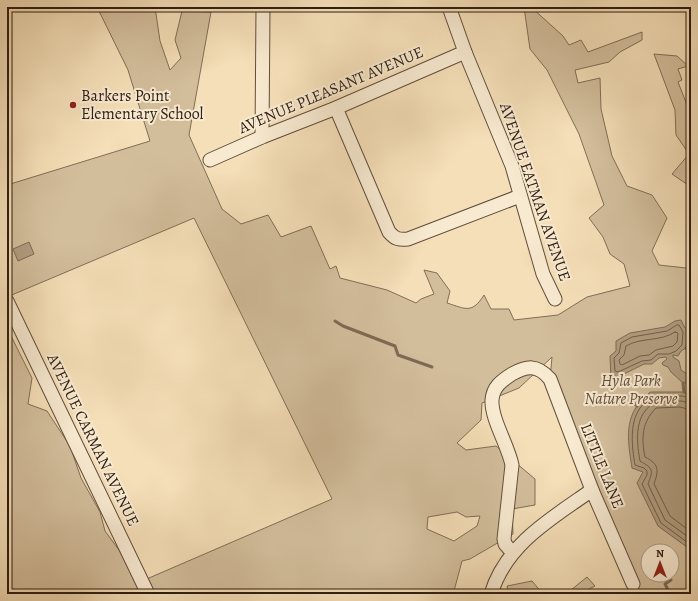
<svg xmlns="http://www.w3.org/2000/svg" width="698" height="601" viewBox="0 0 698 601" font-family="Alegreya,serif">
<rect width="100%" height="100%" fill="#f5dfb8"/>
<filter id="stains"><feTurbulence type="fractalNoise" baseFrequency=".005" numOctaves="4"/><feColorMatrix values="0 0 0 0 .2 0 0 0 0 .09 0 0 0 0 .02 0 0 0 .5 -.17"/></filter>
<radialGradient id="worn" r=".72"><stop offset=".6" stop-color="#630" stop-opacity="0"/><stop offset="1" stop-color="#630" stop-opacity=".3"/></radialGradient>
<g fill="#d3be9c" stroke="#806e57" fill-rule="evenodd">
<path d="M 97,7 L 126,7 L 127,10 L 141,10 L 141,7 L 155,7 L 160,41 L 170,70 L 181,58 L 175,40 L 182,11 L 211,12 L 189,135 L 222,209 L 241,224 L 268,215 L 281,237 L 311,226 L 330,269 L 336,266 L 340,278 L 387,290 L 416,303 L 421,299 L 434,294 L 424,270 L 437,273 L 450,291 L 447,303 C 466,309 472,314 484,295 L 491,309 L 509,309 L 514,320 L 558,315 L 587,297 L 630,286 L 624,264 L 610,254 L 603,237 L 589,218 L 604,205 L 579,134 L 547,70 L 530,49 L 524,7 L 531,7 L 563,36 L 569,45 L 581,40 L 588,52 L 642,32 L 642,40 L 620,52 L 609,62 L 575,70 L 578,83 L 600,78 L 601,109 L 612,156 L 627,186 L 652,195 L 667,218 L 652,251 L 659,265 L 686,268 L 691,278 L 691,594 L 629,594 L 637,589 L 633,584 L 550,379 L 552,357 L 519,388 L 482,403 L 481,420 L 457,443 L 466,450 L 496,446 L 535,479 L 535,505 L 512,509 L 513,534 L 470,559 L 462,561 L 454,591 L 449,594 L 7,594 L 7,328 L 32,378 L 28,404 L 47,411 L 70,446 L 81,478 L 100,512 L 105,531 L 142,581 L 332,499 L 194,218 L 7,297 L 7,185 L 150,141 L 128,70 ZM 457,512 L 466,517 L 480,516 L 477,526 L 454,541 L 427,529 L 428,517 ZM 648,551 L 672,551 L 672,575 L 648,575 Z"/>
<path d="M 654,54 L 677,56 L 688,66 L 678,69 L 682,80 L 678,82 L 691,115 L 691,183 L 688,185 L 672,174 L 689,154 L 676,135 L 675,110 Z"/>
<path d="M 587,577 L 595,586 L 589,589 L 591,594 L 563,594 L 571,590 Z"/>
<path d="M 532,581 L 542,593 L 545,594 L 509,594 L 507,586 Z"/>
</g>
<g fill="#b19d80" stroke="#7d6a54">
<path d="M 29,242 L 34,254 L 18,261 L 13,249 Z"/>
<path d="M 681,320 L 685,328 L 691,327 L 691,328 L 688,332 L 686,348 L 681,351 L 678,356 L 673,355 L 673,357 L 679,361 L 681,370 L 687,374 L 691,372 L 691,383 L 683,383 L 671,372 L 668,367 L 663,365 L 662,363 L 667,359 L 666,357 L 659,358 L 652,364 L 644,364 L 618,377 L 615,376 L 611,378 L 610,356 L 616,351 L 616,341 L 630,333 L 665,327 L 675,321 Z"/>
<path d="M 650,392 L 684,392 L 691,396 L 691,550 L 658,526 L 637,483 L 643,472 L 632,468 C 629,448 624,424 637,406 C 641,401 646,397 650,392 Z"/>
</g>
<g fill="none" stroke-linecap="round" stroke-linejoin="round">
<g stroke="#705d49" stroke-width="1">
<path d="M 677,325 L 679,325 L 683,332 L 682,345 L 676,351 L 669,354 L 658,354 L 651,360 L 642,361 L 618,372 L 615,371 L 614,358 L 619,353 L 621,343 L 632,337 L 667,331 Z"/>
<path d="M 675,332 L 678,333 L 677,342 L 673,346 L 656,350 L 649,355 L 640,356 L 622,365 L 620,364 L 619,360 L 624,355 L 626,346 C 641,337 660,342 675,332 Z"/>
<path d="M 691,399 L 683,396 L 652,397 C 648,400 643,404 640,408 C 629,424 632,447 635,465 L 644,468 L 647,471 L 647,475 L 642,484 L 661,523 L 691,545"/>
<path d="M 691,404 L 682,401 L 654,402 C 651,405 647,408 645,411 C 635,424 637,445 640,461 C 654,469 653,470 648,484 L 665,520 L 691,539"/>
<path d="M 691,410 L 680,407 L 656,408 C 642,422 641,438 645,457 C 659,464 659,470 654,484 L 670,516 L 691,532"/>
</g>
<g stroke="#7d6a54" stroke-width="3">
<path d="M 335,321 L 343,326 L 395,346 L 398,355 L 432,367"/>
<path d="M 686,348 L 691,351"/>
<path d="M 683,383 L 684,392"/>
<path d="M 631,396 L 633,402 L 637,406"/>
<path d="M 665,575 L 671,580 L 665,584 L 668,590 L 672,592"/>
<path d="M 688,588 L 691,590"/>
</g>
<defs>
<g id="minor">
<path d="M 449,7 L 465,52 L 512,166 L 543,274 L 555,299"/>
<path d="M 336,108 L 389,232 C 395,239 399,240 408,239 L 520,196"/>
<path d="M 262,137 L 263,7"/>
<path d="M 210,160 L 262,137 L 336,108 L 465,52"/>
<path d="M 7,301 L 148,594"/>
<path d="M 512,552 L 505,544 L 504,539 L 512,465 C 508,445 491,419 492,400 C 493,387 501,381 512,374 C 527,366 537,364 550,379 L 592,490 L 633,584"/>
<path d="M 491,594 C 506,544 552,518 592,490"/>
</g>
</defs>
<use href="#minor" stroke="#604e3c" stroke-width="15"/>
<use href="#minor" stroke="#f8ead1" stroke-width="13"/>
</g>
<circle fill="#8f2418" stroke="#f8ead1" stroke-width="1.5" cx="73" cy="105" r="4"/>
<g text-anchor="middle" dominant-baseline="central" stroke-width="4" stroke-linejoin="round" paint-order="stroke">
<g font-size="16" fill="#2e1d12" stroke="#f8ead1">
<text transform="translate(331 90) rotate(-23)">AVENUE PLEASANT AVENUE</text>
<text transform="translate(535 192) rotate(71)">AVENUE EATMAN AVENUE</text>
<text transform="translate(93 440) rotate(64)">AVENUE CARMAN AVENUE</text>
<text transform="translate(602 466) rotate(68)">LITTLE LANE</text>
</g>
<g font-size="16" fill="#2e1d12" stroke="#f8ead1" text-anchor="start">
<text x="81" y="96">Barkers Point<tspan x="81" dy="18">Elementary School</tspan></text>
</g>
<g font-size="16" font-style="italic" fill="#604d3b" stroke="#f8ead1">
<text x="631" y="381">Hyla Park<tspan x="631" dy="18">Nature Preserve</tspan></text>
</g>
</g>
<rect width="698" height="601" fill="none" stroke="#f5dfb8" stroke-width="24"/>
<rect x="8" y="8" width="682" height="585" fill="none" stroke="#2e1d12" stroke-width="2"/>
<rect x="12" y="12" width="674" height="577" fill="none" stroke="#2e1d12"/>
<g transform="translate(660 563)"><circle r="19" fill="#f8ead1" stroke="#a79885"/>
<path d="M0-3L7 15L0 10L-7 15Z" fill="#8f2418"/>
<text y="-6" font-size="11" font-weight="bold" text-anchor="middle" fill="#2e1d12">N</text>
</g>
<rect width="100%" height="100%" filter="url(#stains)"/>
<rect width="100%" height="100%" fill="url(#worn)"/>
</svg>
